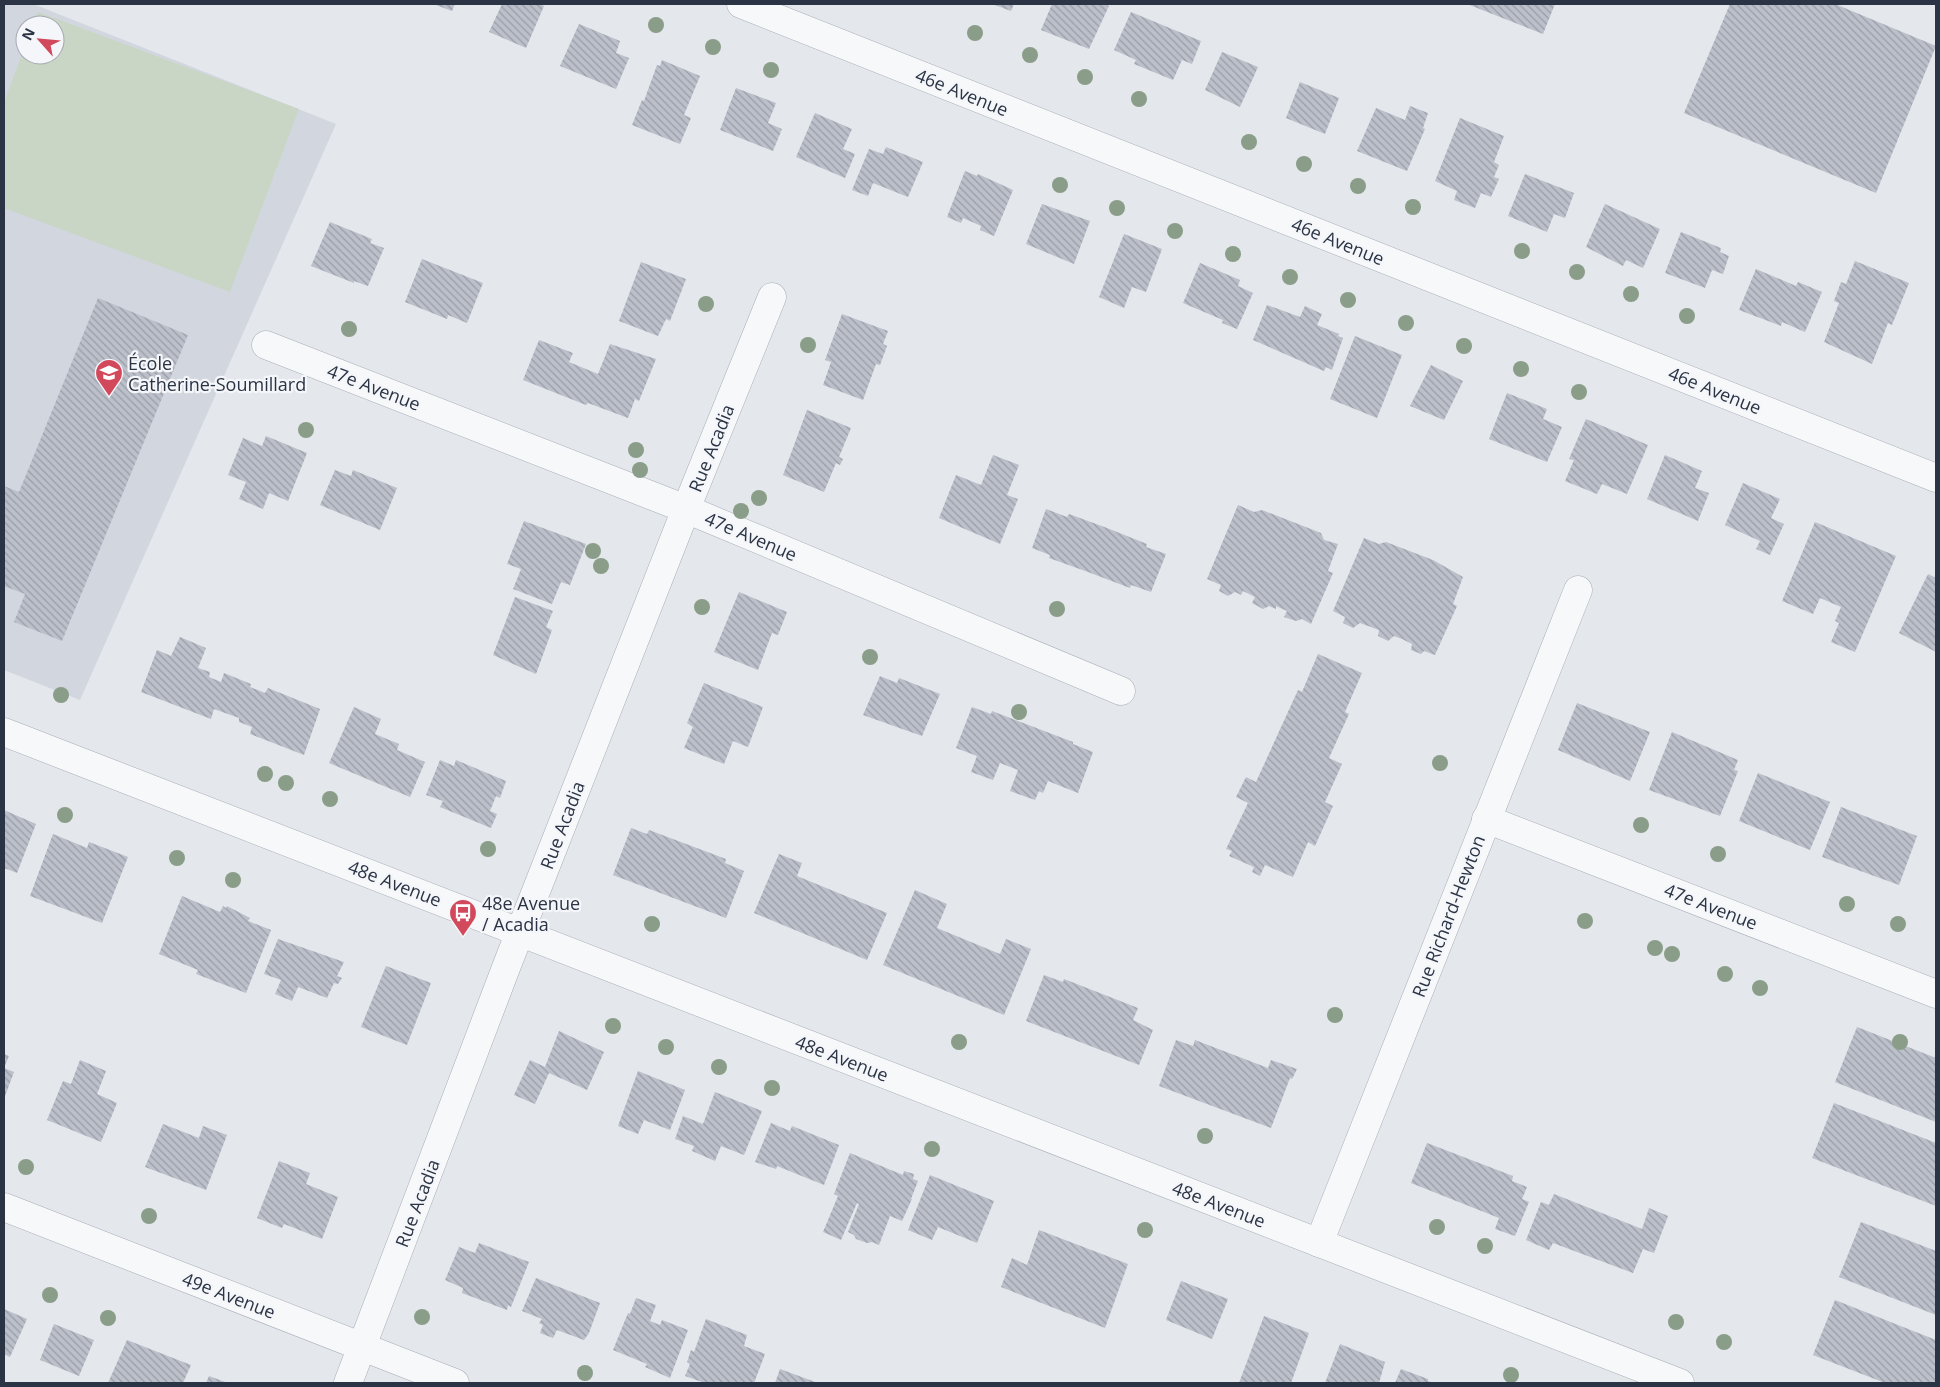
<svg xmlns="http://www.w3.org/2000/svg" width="1940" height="1387" viewBox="0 0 1940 1387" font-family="'Open Sans',sans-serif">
<defs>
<pattern id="building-back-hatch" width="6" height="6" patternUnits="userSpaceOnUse" patternTransform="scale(1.25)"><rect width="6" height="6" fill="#bbc0ca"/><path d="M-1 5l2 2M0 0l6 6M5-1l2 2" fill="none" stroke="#989da6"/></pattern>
</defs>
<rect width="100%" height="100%" fill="#e4e7ec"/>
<path fill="#d2d6de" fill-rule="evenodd" d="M 4,4 L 33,4 L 336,124 L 80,700 L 4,670 ZM 25,25 L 55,25 L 55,55 L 25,55 Z"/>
<path fill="#c9d6c5" d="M 38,12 L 299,109 L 230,292 L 4,208 L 4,103 L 25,46 L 25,55 L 55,55 L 55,25 L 33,25 Z"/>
<g fill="url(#building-back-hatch)">
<path d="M 433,4 L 455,4 L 452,11 Z"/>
<path d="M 502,4 L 539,4 L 544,6 L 526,48 L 489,32 Z"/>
<path d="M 992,4 L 1014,4 L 1011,11 Z"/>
<path d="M 1052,4 L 1105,4 L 1109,6 L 1089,49 L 1041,30 Z"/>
<path d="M 1467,4 L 1555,4 L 1543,34 Z"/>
<path d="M 1730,4 L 1835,4 L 1936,46 L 1876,193 L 1684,113 Z"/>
<path d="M 1131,12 L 1201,41 L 1192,64 L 1182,60 L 1173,80 L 1134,64 L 1136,60 L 1114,50 Z"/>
<path d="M 579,24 L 620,41 L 616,53 L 629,58 L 616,89 L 560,66 Z"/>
<path d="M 1222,52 L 1258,67 L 1240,107 L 1205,90 Z"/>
<path d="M 662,60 L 700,76 L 684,115 L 691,118 L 680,144 L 632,125 L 642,100 L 644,101 L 657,65 L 660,66 Z"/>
<path d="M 1300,82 L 1339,98 L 1325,134 L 1286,118 Z"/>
<path d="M 736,88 L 776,103 L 768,123 L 782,129 L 773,151 L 720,130 Z"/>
<path d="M 1410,106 L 1428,113 L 1423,128 L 1425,129 L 1407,171 L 1357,151 L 1376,108 L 1405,120 Z"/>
<path d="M 815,113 L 852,129 L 843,149 L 855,154 L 845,178 L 796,157 Z"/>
<path d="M 1460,118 L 1504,136 L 1494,162 L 1499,165 L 1494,177 L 1499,179 L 1491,197 L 1481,193 L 1475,208 L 1454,200 L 1457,191 L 1435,181 Z"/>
<path d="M 886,147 L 923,162 L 908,197 L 873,183 L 868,196 L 852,190 L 869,149 L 883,154 Z"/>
<path d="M 965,171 L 977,176 L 978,174 L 1013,190 L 994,236 L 980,230 L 981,226 L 963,218 L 961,223 L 947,217 Z"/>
<path d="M 1525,174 L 1574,193 L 1565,218 L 1554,214 L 1547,232 L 1508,216 Z"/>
<path d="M 1042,204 L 1090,221 L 1074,264 L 1026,244 Z"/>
<path d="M 1605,204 L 1660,229 L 1643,268 L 1626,260 L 1623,266 L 1586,247 Z"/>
<path d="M 330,222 L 372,239 L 370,243 L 384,248 L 368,286 L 354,281 L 354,283 L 311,266 Z"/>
<path d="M 1681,232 L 1721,248 L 1720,252 L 1729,256 L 1723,274 L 1712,270 L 1705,288 L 1665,273 Z"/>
<path d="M 1124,234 L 1162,249 L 1146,292 L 1132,287 L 1124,308 L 1099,297 Z"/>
<path d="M 422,259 L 483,283 L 467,323 L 448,315 L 447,319 L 405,302 Z"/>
<path d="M 1855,261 L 1909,283 L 1892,325 L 1888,323 L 1872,364 L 1824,342 L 1839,303 L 1834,301 L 1841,282 L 1846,284 Z"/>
<path d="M 641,262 L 686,279 L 670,321 L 666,319 L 658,336 L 619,321 Z"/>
<path d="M 1200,263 L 1240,280 L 1238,286 L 1253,293 L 1237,329 L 1222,323 L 1223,320 L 1183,303 Z"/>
<path d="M 1756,269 L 1796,286 L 1798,282 L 1822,292 L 1805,332 L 1782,322 L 1781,326 L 1739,310 Z"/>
<path d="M 98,298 L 188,335 L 62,641 L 14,622 L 25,594 L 4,586 L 4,486 L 19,492 Z"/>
<path d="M 1267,305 L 1300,317 L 1305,306 L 1322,314 L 1317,325 L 1339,334 L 1338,336 L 1343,338 L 1332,370 L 1326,367 L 1324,371 L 1253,340 Z"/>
<path d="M 842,314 L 888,331 L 883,344 L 887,346 L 880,365 L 876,364 L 863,400 L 823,385 L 831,362 L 825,360 Z"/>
<path d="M 1355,336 L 1402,355 L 1377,418 L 1330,399 Z"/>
<path d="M 539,340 L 573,353 L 569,362 L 598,374 L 610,344 L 656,359 L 639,401 L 635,399 L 628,418 L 588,403 L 586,405 L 523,380 Z"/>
<path d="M 1431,365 L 1463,381 L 1444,420 L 1410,406 Z"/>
<path d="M 1507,393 L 1547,409 L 1543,419 L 1562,427 L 1547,462 L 1489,439 Z"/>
<path d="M 807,410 L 851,428 L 839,457 L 843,459 L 840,465 L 836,463 L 824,492 L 783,475 Z"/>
<path d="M 1586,419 L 1648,445 L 1627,494 L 1602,484 L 1597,494 L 1565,481 L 1574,460 L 1569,459 Z"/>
<path d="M 266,436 L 307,453 L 288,501 L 269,493 L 263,509 L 239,499 L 246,482 L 228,475 L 243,438 L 262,446 Z"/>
<path d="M 993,455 L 1019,465 L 1007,495 L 1018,499 L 1000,544 L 939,518 L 956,475 L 981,485 Z"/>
<path d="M 1665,455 L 1702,471 L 1695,488 L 1709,493 L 1698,521 L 1647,499 Z"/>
<path d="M 335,470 L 351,476 L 353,470 L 397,488 L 380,530 L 320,505 Z"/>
<path d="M 1743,483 L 1780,499 L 1771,518 L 1784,524 L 1770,555 L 1756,549 L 1760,541 L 1725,525 Z"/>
<path d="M 1238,505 L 1254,512 L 1262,510 L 1321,533 L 1324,540 L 1338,544 L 1328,571 L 1333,573 L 1311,624 L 1302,619 L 1296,621 L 1284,617 L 1287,611 L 1276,606 L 1276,609 L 1269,606 L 1263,609 L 1252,603 L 1255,597 L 1243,591 L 1241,595 L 1235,592 L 1228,596 L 1219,591 L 1221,585 L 1207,579 Z"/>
<path d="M 1046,509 L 1067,517 L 1069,514 L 1107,528 L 1147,544 L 1146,547 L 1166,554 L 1151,592 L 1131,585 L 1130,588 L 1088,572 L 1049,558 L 1050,555 L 1032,548 Z"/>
<path d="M 524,521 L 586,544 L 570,585 L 561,582 L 552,604 L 513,589 L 521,569 L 507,564 Z"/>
<path d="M 1815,522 L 1896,556 L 1855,652 L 1831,642 L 1839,623 L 1835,621 L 1841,607 L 1820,598 L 1813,614 L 1782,601 Z"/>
<path d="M 1364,538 L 1379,544 L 1386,542 L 1433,560 L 1463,577 L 1453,604 L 1457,606 L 1435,655 L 1424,651 L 1421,654 L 1411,650 L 1412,644 L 1402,639 L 1394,636 L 1388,641 L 1378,636 L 1379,630 L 1360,623 L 1353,628 L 1343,623 L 1345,617 L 1333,611 Z"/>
<path d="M 1928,574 L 1936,578 L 1936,652 L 1899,633 Z"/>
<path d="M 739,592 L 787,612 L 778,635 L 772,633 L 758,670 L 714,652 Z"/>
<path d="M 515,597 L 553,611 L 546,627 L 552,630 L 536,674 L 493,655 Z"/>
<path d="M 180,637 L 206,648 L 198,668 L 210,672 L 209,677 L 221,682 L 224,673 L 251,684 L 250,687 L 265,693 L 268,688 L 320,709 L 304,755 L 250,734 L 252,727 L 239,722 L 239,718 L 214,709 L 211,719 L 141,692 L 157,650 L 171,656 Z"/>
<path d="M 1318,654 L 1362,673 L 1345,712 L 1349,714 L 1329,758 L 1342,764 L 1325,802 L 1333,806 L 1315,846 L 1308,842 L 1293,877 L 1265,865 L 1260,876 L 1252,872 L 1254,867 L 1229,856 L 1232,851 L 1226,849 L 1248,803 L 1236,797 L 1246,777 L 1256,782 L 1298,690 L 1302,692 Z"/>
<path d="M 880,676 L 897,683 L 899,678 L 940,694 L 922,736 L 863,715 Z"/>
<path d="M 704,683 L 763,707 L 748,747 L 733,741 L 724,764 L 684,748 L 693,727 L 687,723 Z"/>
<path d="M 1577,703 L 1650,732 L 1630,781 L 1558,750 Z"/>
<path d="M 354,707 L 381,719 L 375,734 L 399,744 L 397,750 L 425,762 L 410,797 L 329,763 Z"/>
<path d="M 972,707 L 991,714 L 992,711 L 1073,742 L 1073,744 L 1093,752 L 1078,793 L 1048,781 L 1043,793 L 1039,791 L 1035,800 L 1010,791 L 1018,770 L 1000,763 L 993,780 L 971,772 L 977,756 L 956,748 Z"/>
<path d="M 1672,732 L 1738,760 L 1734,770 L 1738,771 L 1720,816 L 1649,790 Z"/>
<path d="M 440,760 L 454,766 L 456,760 L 506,781 L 500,798 L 496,796 L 490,811 L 497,814 L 491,828 L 440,807 L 443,801 L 426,795 Z"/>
<path d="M 1758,773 L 1830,802 L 1810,850 L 1739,821 Z"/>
<path d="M 1841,807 L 1917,836 L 1899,885 L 1822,857 Z"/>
<path d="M 4,810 L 36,824 L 17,873 L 4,868 Z"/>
<path d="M 631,828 L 647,834 L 649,830 L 726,859 L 725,863 L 744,871 L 726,918 L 613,875 Z"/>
<path d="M 53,834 L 87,848 L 89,842 L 128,857 L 102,923 L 30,896 Z"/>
<path d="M 779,854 L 802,863 L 797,876 L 887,913 L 867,960 L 754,913 Z"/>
<path d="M 915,890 L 947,904 L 937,928 L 1000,954 L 1006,939 L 1031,949 L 1004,1015 L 883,965 Z"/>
<path d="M 182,896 L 220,912 L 223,906 L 226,908 L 227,906 L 250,918 L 248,921 L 271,930 L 246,993 L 196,974 L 198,970 L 159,954 Z"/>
<path d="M 278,939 L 344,962 L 337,976 L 342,978 L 338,984 L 334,983 L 327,998 L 298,987 L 292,1001 L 275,994 L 281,980 L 264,974 Z"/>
<path d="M 386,966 L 431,983 L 407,1045 L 361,1027 Z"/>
<path d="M 1044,975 L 1063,982 L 1064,979 L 1138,1008 L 1133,1020 L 1153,1030 L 1139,1065 L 1026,1021 Z"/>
<path d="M 1857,1027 L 1936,1058 L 1936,1122 L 1835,1082 Z"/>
<path d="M 559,1031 L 604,1052 L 587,1090 L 549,1073 L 535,1104 L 514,1095 L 530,1060 L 545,1067 Z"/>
<path d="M 1176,1040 L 1193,1046 L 1195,1040 L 1268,1068 L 1271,1060 L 1297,1069 L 1292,1079 L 1290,1078 L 1271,1128 L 1159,1086 Z"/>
<path d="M 4,1054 L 9,1056 L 4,1068 L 14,1072 L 4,1099 Z"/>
<path d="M 80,1060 L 106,1071 L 97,1094 L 117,1103 L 101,1142 L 47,1120 L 63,1081 L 71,1084 Z"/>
<path d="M 638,1071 L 685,1090 L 670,1130 L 644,1120 L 638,1134 L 618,1126 Z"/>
<path d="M 715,1092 L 762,1111 L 744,1155 L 721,1146 L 715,1161 L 692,1151 L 694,1146 L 675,1139 L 683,1116 L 703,1124 Z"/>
<path d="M 1834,1103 L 1936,1143 L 1936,1206 L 1812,1158 Z"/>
<path d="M 771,1123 L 790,1131 L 792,1126 L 839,1145 L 824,1185 L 777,1166 L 776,1169 L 755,1162 Z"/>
<path d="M 163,1124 L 199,1138 L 203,1126 L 227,1135 L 206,1190 L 145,1167 Z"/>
<path d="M 1427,1143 L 1513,1176 L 1512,1181 L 1527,1187 L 1522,1199 L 1529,1202 L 1515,1236 L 1495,1229 L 1499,1218 L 1411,1183 Z"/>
<path d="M 850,1153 L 903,1175 L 904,1171 L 914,1174 L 913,1179 L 918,1181 L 911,1199 L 912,1199 L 902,1221 L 890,1216 L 879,1245 L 872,1242 L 867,1243 L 856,1239 L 854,1235 L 848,1232 L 859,1204 L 857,1203 L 841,1240 L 823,1232 L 838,1196 L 834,1194 Z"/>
<path d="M 279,1161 L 310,1173 L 306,1184 L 338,1197 L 322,1239 L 284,1224 L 282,1228 L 257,1218 Z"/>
<path d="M 930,1175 L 994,1201 L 977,1243 L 938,1227 L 932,1240 L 908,1230 Z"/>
<path d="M 1554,1194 L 1642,1229 L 1649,1208 L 1668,1216 L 1654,1253 L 1643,1249 L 1633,1273 L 1553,1243 L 1549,1250 L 1526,1240 L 1541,1202 L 1549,1205 Z"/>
<path d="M 1861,1222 L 1936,1251 L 1936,1315 L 1839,1277 Z"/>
<path d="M 1039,1230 L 1128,1264 L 1105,1328 L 1001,1287 L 1012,1258 L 1027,1265 Z"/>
<path d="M 479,1243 L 529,1262 L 511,1307 L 508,1305 L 507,1310 L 462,1293 L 463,1288 L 445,1280 L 459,1247 L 475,1253 Z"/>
<path d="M 536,1278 L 600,1303 L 589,1333 L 584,1340 L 557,1330 L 553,1338 L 540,1333 L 543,1325 L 539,1323 L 542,1319 L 522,1311 Z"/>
<path d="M 1181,1281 L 1228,1299 L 1212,1339 L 1166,1320 Z"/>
<path d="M 636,1298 L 656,1305 L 650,1321 L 660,1325 L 662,1320 L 688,1330 L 670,1378 L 645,1367 L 647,1364 L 613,1350 L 628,1313 L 630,1314 Z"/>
<path d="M 1835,1300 L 1936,1340 L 1936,1383 L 1885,1383 L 1813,1355 Z"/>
<path d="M 4,1309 L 27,1319 L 10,1357 L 4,1354 Z"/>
<path d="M 1264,1316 L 1309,1333 L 1291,1383 L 1268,1383 L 1263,1381 L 1262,1383 L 1239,1383 Z"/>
<path d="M 706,1319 L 747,1335 L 744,1346 L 765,1354 L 754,1383 L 705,1383 L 685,1376 L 690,1364 L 687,1362 L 691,1350 L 694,1352 Z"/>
<path d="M 54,1324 L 94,1340 L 79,1376 L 40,1360 Z"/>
<path d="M 127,1340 L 191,1365 L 183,1383 L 108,1383 Z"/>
<path d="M 1340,1344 L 1385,1362 L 1379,1383 L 1325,1383 Z"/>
<path d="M 780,1369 L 818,1383 L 775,1383 Z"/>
<path d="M 1401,1369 L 1428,1379 L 1428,1381 L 1434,1383 L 1395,1383 Z"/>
<path d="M 209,1376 L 228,1383 L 206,1383 Z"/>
</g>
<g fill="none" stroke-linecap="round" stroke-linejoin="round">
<defs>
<g id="minor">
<path d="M 741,4 L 1936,478"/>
<path d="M 266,345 L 686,509 L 1121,691"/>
<path d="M 4,732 L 1680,1383"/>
<path d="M 1486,819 L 1936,994"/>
<path d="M 4,1207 L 455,1383"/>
<path d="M 1319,1243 L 1578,590"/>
<path d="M 348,1383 L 507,965 L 686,509 L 772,297"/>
</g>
</defs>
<use href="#minor" stroke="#a9aeb7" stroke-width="29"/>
<use href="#minor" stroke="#f7f8fa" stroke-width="28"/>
</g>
<g fill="#899d89">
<circle cx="656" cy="25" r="8"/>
<circle cx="975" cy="33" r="8"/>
<circle cx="713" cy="47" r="8"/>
<circle cx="1030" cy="55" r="8"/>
<circle cx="771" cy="70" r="8"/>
<circle cx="1085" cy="77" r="8"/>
<circle cx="1139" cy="99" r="8"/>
<circle cx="1249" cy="142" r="8"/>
<circle cx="1304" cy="164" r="8"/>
<circle cx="1060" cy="185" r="8"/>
<circle cx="1358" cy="186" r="8"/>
<circle cx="1413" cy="207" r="8"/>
<circle cx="1117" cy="208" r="8"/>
<circle cx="1175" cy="231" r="8"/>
<circle cx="1522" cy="251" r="8"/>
<circle cx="1233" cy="254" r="8"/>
<circle cx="1577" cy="272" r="8"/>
<circle cx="1290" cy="277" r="8"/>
<circle cx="1631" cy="294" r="8"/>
<circle cx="1348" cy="300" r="8"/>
<circle cx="706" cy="304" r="8"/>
<circle cx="1687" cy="316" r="8"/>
<circle cx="1406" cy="323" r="8"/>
<circle cx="349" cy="329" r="8"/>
<circle cx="808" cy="345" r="8"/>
<circle cx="1464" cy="346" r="8"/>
<circle cx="1521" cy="369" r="8"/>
<circle cx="1579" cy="392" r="8"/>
<circle cx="306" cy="430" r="8"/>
<circle cx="636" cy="450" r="8"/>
<circle cx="640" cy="470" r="8"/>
<circle cx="759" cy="498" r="8"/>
<circle cx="741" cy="511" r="8"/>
<circle cx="593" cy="551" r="8"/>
<circle cx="601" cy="566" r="8"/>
<circle cx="702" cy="607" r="8"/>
<circle cx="1057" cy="609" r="8"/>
<circle cx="870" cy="657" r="8"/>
<circle cx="61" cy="695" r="8"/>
<circle cx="1019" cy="712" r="8"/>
<circle cx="1440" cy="763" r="8"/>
<circle cx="265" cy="774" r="8"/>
<circle cx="286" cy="783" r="8"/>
<circle cx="330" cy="799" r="8"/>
<circle cx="65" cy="815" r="8"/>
<circle cx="1641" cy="825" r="8"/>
<circle cx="488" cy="849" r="8"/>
<circle cx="1718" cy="854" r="8"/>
<circle cx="177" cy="858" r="8"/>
<circle cx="233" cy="880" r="8"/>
<circle cx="1847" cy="904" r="8"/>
<circle cx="1585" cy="921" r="8"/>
<circle cx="652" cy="924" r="8"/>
<circle cx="1898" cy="924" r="8"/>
<circle cx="1655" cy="948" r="8"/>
<circle cx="1672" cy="954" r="8"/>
<circle cx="1725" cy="974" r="8"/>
<circle cx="1760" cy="988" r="8"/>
<circle cx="1335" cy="1015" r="8"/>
<circle cx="613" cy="1026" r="8"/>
<circle cx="959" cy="1042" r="8"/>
<circle cx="1900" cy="1042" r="8"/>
<circle cx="666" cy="1047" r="8"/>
<circle cx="719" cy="1067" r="8"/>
<circle cx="772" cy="1088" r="8"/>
<circle cx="1205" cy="1136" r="8"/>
<circle cx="932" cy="1149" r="8"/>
<circle cx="26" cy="1167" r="8"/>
<circle cx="149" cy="1216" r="8"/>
<circle cx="1437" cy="1227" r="8"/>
<circle cx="1145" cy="1230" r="8"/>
<circle cx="1485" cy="1246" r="8"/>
<circle cx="50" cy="1295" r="8"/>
<circle cx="422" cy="1317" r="8"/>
<circle cx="108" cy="1318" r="8"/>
<circle cx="1676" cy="1322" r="8"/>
<circle cx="1724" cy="1342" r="8"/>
<circle cx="585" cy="1373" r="8"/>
<circle cx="1511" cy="1375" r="8"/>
</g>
<defs>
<symbol id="school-pin" viewBox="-11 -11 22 30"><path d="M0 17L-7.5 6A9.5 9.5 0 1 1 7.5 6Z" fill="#d1495b" stroke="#f4f6f9"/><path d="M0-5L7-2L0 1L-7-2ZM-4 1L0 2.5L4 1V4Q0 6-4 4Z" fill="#fff"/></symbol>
<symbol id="bus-pin" viewBox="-11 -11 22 30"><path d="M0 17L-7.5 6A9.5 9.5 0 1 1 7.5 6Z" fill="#d1495b" stroke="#f4f6f9"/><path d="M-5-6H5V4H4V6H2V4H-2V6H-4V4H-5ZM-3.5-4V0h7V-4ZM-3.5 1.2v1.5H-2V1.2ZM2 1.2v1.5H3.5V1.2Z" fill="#fff"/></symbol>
</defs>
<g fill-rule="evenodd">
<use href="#school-pin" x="93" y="357" width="32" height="43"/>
<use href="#bus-pin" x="447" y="897" width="32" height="43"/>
</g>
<g text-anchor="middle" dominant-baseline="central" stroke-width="4.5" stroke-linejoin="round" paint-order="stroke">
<g font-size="18" fill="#2b3445" stroke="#f4f6f9">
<text transform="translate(962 92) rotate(22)">46e Avenue</text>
<text transform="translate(1338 241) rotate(22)">46e Avenue</text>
<text transform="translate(374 387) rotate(21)">47e Avenue</text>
<text transform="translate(1715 390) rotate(22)">46e Avenue</text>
<text transform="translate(711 448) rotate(-68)">Rue Acadia</text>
<text transform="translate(751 536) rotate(23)">47e Avenue</text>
<text transform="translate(562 825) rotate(-69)">Rue Acadia</text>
<text transform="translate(395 883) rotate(21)">48e Avenue</text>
<text transform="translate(1711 906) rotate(21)">47e Avenue</text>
<text transform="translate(1448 916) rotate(-69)">Rue Richard-Hewton</text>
<text transform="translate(842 1058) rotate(21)">48e Avenue</text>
<text transform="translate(417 1203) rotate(-69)">Rue Acadia</text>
<text transform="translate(1219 1204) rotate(21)">48e Avenue</text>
<text transform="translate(229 1295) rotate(21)">49e Avenue</text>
</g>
<g font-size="18" fill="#2b3445" stroke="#f4f6f9" text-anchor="start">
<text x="128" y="363">École<tspan x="128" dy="21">Catherine-Soumillard</tspan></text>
<text x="482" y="903">48e Avenue<tspan x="482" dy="21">/ Acadia</tspan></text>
</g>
</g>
<rect width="1940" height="1387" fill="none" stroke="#2b3445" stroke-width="10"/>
<g transform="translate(40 40) rotate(297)"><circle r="24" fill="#f4f6f9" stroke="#a4a8b1"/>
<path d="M0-4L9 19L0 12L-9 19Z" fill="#d1495b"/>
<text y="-8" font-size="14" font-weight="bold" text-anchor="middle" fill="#2b3445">N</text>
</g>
</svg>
